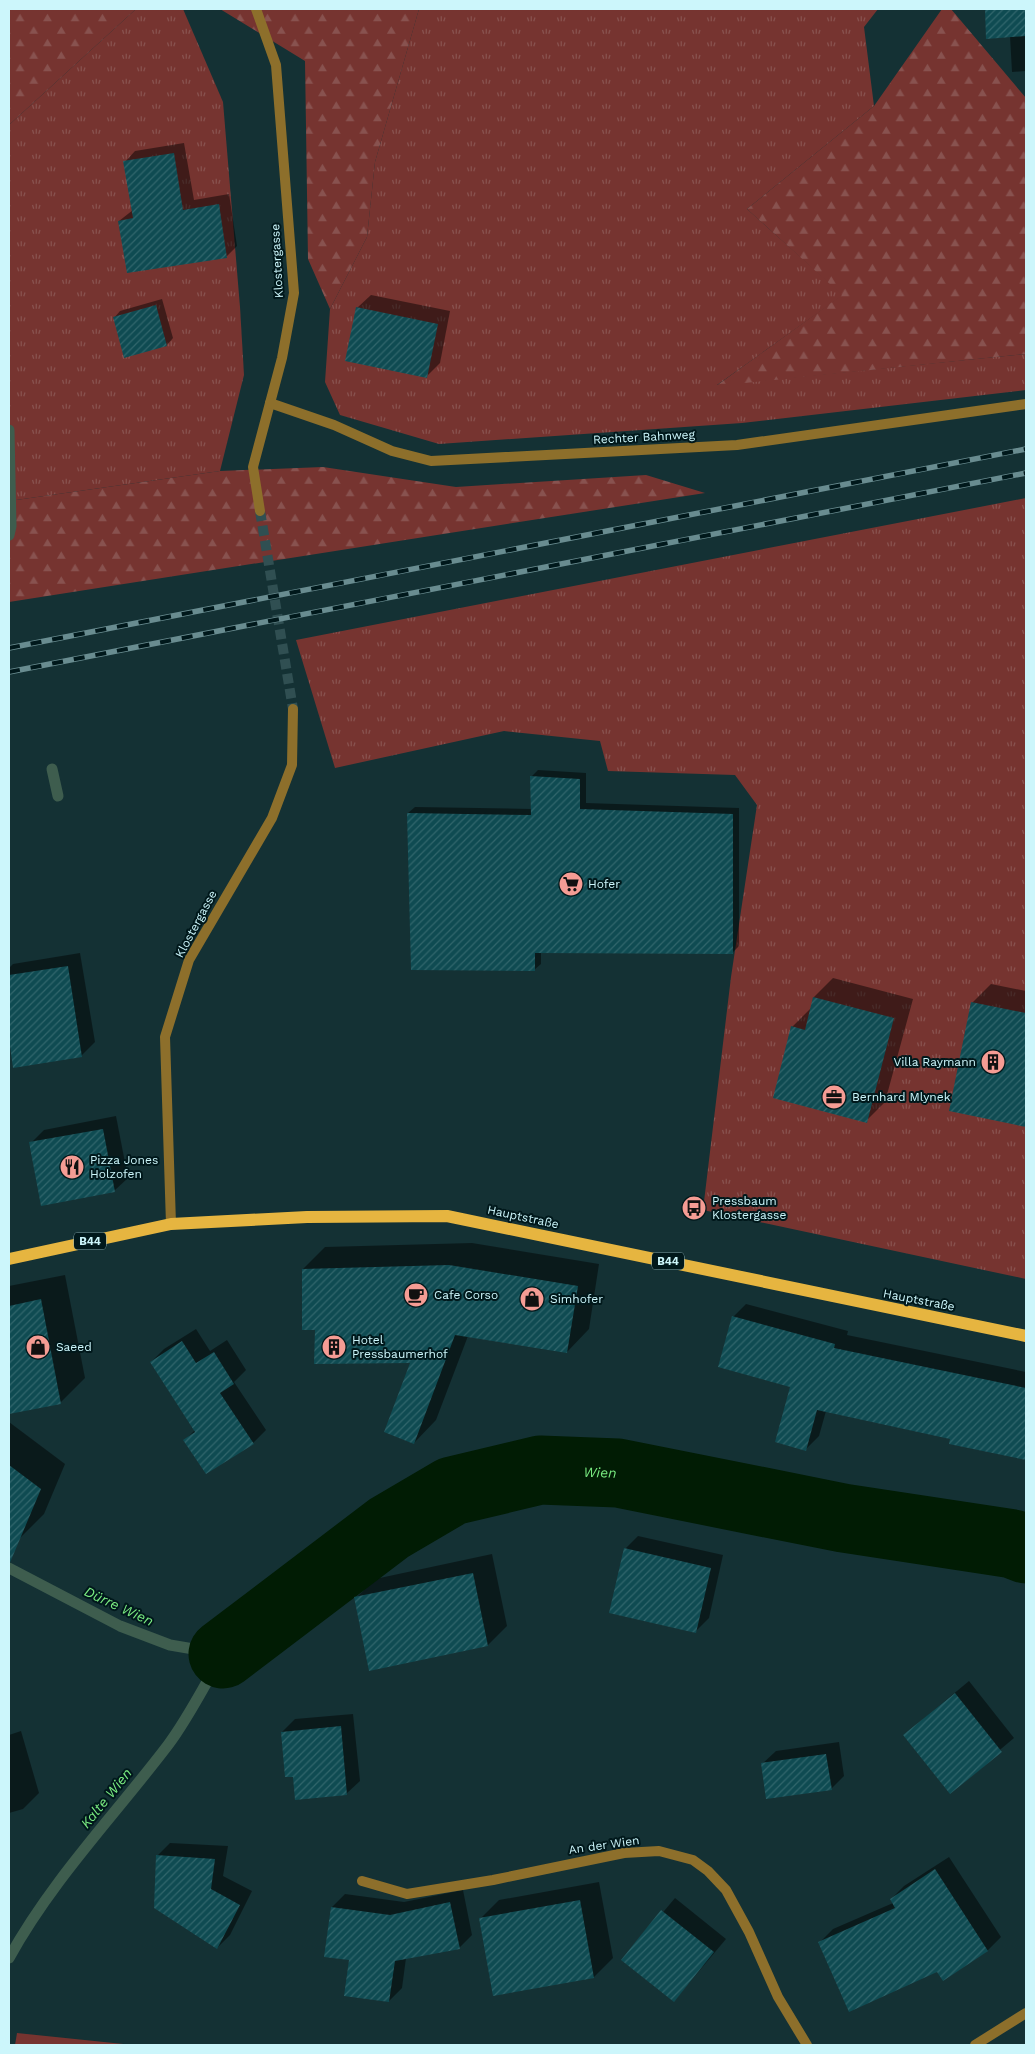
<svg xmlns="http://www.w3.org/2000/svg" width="1035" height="2054" viewBox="0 0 1035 2054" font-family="'Work Sans',sans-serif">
<defs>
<pattern id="grass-tufts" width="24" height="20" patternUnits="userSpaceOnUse" patternTransform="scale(1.25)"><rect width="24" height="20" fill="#763430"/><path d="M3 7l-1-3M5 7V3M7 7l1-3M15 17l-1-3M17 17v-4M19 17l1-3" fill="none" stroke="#88524f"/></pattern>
<pattern id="forest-firs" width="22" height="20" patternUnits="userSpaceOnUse" patternTransform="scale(1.25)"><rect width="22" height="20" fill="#763430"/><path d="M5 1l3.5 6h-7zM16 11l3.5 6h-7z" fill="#88524f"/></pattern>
<pattern id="building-hatch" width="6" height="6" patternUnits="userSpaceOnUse" patternTransform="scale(1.25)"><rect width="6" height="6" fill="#0f4b52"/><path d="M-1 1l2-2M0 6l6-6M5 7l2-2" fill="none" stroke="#31666c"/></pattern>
</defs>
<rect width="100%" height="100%" fill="#143134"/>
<g fill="url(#grass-tufts)">
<path d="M 136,9 L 183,9 L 223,102 L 240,307 L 244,375 L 220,471 L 9,501 L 9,125 Z"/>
<path d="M 419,9 L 878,9 L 864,27 L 874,106 L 747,209 L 843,295 L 717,385 L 1026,354 L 1026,390 L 742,423 L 439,444 L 340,415 L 325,382 L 330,309 L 367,237 L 375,162 Z"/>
<path d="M 1026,498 L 1026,1279 L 703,1210 L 731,977 L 757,805 L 735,775 L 608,771 L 600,741 L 504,731 L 335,768 L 296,640 Z"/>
</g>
<g fill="url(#forest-firs)">
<path d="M 9,9 L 136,9 L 9,125 Z"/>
<path d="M 220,9 L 419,9 L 375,162 L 367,237 L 330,309 L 308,259 L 305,61 Z"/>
<path d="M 942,9 L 951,9 L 1026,98 L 1026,354 L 716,386 L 842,295 L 747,209 L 874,106 Z"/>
<path d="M 323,467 L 456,487 L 646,475 L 705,493 L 9,602 L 9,501 L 220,471 Z"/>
</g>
<path fill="#763430" d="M 17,2033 L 133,2045 L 15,2045 Z"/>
<g fill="#0007">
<path d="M 986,9 L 1026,9 L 1026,71 L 1012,72 L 1010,36 L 988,38 Z"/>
<path d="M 184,143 L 194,200 L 229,194 L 237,246 L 227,256 L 119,221 L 133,210 L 125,162 L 135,151 Z"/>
<path d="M 371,295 L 450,311 L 440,363 L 427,376 L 357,308 Z"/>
<path d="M 162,299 L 173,338 L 167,345 L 125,356 L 114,318 L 120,311 Z"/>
<path d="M 538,770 L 586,773 L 586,803 L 739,808 L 739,946 L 733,952 L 541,951 L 541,964 L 534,970 L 408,813 L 415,807 L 532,809 L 531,777 Z"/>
<path d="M 80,953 L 95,1042 L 81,1056 L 15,1066 L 9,1031 L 9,968 L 13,964 Z"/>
<path d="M 833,978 L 913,999 L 885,1102 L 866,1121 L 792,1027 L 812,1007 L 814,997 Z"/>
<path d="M 991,984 L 1026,991 L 1026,1125 L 951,1110 L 972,1003 Z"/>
<path d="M 116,1116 L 128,1178 L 114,1191 L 31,1143 L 44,1130 Z"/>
<path d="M 472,1243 L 599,1264 L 589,1329 L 567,1352 L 468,1336 L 436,1420 L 414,1443 L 412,1362 L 316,1328 L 303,1269 L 325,1247 Z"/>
<path d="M 65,1275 L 85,1378 L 60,1403 L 9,1412 L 9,1286 Z"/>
<path d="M 746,1304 L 848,1331 L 847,1335 L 1026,1372 L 1026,1459 L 950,1443 L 951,1438 L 826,1411 L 819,1436 L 806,1449 L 792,1386 L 733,1317 Z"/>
<path d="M 196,1329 L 210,1351 L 227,1340 L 246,1370 L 234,1382 L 266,1430 L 253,1443 L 185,1440 L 195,1430 L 151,1362 L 164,1349 Z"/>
<path d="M 9,1422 L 65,1464 L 44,1514 L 19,1539 L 9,1533 Z"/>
<path d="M 638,1536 L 723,1555 L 709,1618 L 696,1631 L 625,1549 Z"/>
<path d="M 492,1554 L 507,1626 L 488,1645 L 370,1669 L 356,1598 L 375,1579 Z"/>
<path d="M 969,1681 L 1014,1738 L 950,1792 L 904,1735 Z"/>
<path d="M 353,1714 L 360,1781 L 346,1794 L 294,1775 L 282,1732 L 295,1719 Z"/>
<path d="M 21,1731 L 39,1793 L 23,1809 L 9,1813 L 9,1735 Z"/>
<path d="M 839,1742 L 844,1776 L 831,1789 L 762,1764 L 776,1751 Z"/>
<path d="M 170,1843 L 228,1846 L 223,1876 L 252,1891 L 230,1935 L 217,1948 L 157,1856 Z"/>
<path d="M 949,1857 L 1001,1937 L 988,1950 L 943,1979 L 938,1971 L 820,1942 L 833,1929 L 893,1903 L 891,1899 L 904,1886 Z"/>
<path d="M 599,1882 L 613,1958 L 594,1977 L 494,1995 L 480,1919 L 499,1900 Z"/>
<path d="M 463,1890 L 472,1935 L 459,1948 L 406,1958 L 402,1988 L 389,2001 L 332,1907 L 345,1894 L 404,1902 Z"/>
<path d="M 675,1898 L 726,1939 L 674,2001 L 623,1960 Z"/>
</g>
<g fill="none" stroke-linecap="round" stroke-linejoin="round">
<g stroke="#3e5d4e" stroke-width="11">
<path d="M 9,430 L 11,526 L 9,535"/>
<path d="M 52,769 L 58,796"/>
<path d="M 9,1568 L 120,1626 L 170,1645 L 223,1654 C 205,1684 189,1717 168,1745 C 114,1816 52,1880 9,1958"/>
</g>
<path stroke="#011c04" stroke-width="69" id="s1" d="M 223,1654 L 389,1528 L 452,1491 L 540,1470 L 618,1473 L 843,1518 L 1013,1544 L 1026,1549"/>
</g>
<g fill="url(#building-hatch)">
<path d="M 985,9 L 1026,9 L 1026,36 L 986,39 Z"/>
<path d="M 174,153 L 183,210 L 219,204 L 227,258 L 127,273 L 118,221 L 133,218 L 123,161 Z"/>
<path d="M 156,305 L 167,346 L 124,358 L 113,317 Z"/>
<path d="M 356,307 L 438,324 L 427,378 L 345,361 Z"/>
<path d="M 530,776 L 580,779 L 580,809 L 733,814 L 733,954 L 535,953 L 535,971 L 411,970 L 407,813 L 531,815 Z"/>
<path d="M 68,966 L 82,1057 L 13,1068 L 9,1038 L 9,975 Z"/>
<path d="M 813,997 L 894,1018 L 867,1123 L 773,1098 L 791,1026 L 805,1030 Z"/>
<path d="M 971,1002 L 1026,1013 L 1026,1127 L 949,1111 Z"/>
<path d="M 103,1129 L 115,1192 L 41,1206 L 29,1142 Z"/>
<path d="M 449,1265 L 578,1286 L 567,1353 L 455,1335 L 414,1444 L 384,1432 L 410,1363 L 314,1364 L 315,1330 L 302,1330 L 302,1269 Z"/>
<path d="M 41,1299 L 61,1404 L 9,1414 L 9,1306 Z"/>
<path d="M 732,1316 L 835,1344 L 834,1348 L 1026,1388 L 1026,1460 L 949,1444 L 950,1439 L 817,1410 L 806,1451 L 775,1442 L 790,1387 L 718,1367 Z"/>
<path d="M 182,1341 L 196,1363 L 214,1352 L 234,1384 L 220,1393 L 254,1444 L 206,1474 L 183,1440 L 195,1432 L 150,1362 Z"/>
<path d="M 9,1465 L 41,1489 L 9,1565 Z"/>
<path d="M 624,1548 L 711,1568 L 696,1633 L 609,1613 Z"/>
<path d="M 473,1573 L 488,1646 L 369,1671 L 354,1597 Z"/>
<path d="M 955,1693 L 1002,1752 L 950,1794 L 903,1735 Z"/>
<path d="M 341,1726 L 347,1795 L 295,1800 L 293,1777 L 285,1777 L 281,1732 Z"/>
<path d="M 826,1754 L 832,1790 L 766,1799 L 761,1763 Z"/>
<path d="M 156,1855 L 215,1859 L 211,1889 L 240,1905 L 217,1949 L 154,1908 Z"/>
<path d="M 935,1869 L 988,1951 L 943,1981 L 937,1972 L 849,2012 L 818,1942 L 895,1908 L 890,1899 Z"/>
<path d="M 580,1900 L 594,1978 L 493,1996 L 479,1918 Z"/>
<path d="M 450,1902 L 460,1949 L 395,1961 L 389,2002 L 344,1996 L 349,1960 L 324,1957 L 331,1907 L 390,1915 Z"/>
<path d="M 661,1910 L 714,1952 L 674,2002 L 621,1960 Z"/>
</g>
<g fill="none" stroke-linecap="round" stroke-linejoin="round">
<path stroke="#304f52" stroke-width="10" stroke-dasharray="10 5" stroke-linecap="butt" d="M 260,511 L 293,709"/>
<g stroke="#8d6f2b" stroke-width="10">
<path d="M 256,9 L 276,65 L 294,293 L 282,358 L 253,467 L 260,511"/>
<path d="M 270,403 L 334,425 L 392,451 L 431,461 L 737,445 L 1026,404"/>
<path d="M 171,1224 L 165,1037 L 189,960 L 272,818 L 292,765 L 293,709"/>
<path d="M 362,1881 L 407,1894 L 493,1880 L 624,1853 L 659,1851 L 693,1860 L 708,1871 L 726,1890 L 749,1932 L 778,1997 L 807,2045"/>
<path d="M 975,2045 L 1026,2013"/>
</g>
<path stroke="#e6b540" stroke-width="12" d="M 9,1259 L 171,1224 L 307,1217 L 447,1216 L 1026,1336"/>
<defs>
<g id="rail">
<path d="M 9,648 L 1026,449"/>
<path d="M 9,672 L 1026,473"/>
</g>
</defs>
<use href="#rail" stroke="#698c90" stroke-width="5.5"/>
<use href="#rail" stroke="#00181b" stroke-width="4" stroke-dasharray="11" stroke-linecap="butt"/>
</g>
<defs>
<symbol id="supermarket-disc" viewBox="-11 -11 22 22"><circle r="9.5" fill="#f59c94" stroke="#00181b"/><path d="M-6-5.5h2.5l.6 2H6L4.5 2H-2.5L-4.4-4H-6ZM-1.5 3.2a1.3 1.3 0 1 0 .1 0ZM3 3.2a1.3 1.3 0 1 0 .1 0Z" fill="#111"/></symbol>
<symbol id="building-disc" viewBox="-11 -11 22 22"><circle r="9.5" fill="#f59c94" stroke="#00181b"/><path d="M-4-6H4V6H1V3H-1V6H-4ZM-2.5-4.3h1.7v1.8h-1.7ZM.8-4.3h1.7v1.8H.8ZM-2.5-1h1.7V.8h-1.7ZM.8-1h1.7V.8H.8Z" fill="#111"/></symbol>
<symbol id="office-disc" viewBox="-11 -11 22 22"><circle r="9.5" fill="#f59c94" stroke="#00181b"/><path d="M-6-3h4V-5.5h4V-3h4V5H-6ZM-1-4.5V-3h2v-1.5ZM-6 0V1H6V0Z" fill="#111"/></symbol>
<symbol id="restaurant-disc" viewBox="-11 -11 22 22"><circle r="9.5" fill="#f59c94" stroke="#00181b"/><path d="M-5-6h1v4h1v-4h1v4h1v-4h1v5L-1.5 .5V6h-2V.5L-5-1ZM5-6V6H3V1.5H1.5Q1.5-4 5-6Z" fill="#111"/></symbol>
<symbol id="bus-disc" viewBox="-11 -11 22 22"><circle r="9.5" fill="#f59c94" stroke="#00181b"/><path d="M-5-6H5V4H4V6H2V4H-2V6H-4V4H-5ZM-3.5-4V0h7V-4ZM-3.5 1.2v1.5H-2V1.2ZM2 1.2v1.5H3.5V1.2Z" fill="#111"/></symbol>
<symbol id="cafe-disc" viewBox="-11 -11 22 22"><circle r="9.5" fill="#f59c94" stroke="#00181b"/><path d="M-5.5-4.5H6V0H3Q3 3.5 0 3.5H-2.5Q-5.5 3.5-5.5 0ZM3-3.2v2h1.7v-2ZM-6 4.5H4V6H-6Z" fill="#111"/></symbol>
<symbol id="shop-disc" viewBox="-11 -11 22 22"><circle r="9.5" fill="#f59c94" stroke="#00181b"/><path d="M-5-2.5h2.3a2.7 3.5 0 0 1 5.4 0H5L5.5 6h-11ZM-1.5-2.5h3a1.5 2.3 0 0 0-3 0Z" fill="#111"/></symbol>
</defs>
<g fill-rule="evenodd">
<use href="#supermarket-disc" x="557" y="870" width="28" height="28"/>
<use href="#building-disc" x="979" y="1048" width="28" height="28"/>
<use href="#office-disc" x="820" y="1083" width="28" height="28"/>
<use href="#restaurant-disc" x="58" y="1153" width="28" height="28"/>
<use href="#bus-disc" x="680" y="1194" width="28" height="28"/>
<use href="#cafe-disc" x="402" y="1281" width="28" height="28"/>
<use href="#shop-disc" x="518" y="1285" width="28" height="28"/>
<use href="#shop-disc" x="24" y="1333" width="28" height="28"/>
<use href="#building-disc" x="320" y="1333" width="28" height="28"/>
</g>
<g text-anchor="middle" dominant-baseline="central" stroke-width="4" stroke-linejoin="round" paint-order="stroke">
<g fill="#00181b" stroke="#8fb3b8" stroke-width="1">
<rect x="74" y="1232.5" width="32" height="17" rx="4"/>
<rect x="652" y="1252.5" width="32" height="17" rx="4"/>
</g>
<g font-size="11" font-weight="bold" fill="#ccf6fb">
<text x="90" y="1241">B44</text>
<text x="668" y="1261">B44</text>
</g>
<g font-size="12" fill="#ccf6fb" stroke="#00181b">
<text transform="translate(277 261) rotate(-93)">Klostergasse</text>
<text transform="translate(644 437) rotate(-3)">Rechter Bahnweg</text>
<text transform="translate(196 924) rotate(-62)">Klostergasse</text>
<text transform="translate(523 1217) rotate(12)">Hauptstraße</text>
<text transform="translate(919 1300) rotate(11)">Hauptstraße</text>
<text transform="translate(604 1845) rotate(-8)">An der Wien</text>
</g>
<g font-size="12" fill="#ccf6fb" stroke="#00181b" text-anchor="start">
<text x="588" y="884">Hofer</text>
<text x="976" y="1062" text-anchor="end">Villa Raymann</text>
<text x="852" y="1097">Bernhard Mlynek</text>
<text x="90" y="1160">Pizza Jones<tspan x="90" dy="14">Holzofen</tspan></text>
<text x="712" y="1201">Pressbaum<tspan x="712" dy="14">Klostergasse</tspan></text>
<text x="434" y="1295">Cafe Corso</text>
<text x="550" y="1299">Simhofer</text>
<text x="352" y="1340">Hotel<tspan x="352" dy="14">Pressbaumerhof</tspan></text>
<text x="56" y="1347">Saeed</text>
</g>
<g font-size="14" font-style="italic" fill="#79eb81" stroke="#00181b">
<text stroke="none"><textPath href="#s1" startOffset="432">Wien</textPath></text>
<text transform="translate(119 1606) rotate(25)">Dürre Wien</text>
<text transform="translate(106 1798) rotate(-51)">Kalte Wien</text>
</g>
</g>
<rect width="1035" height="2054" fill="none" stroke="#ccf6fb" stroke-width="20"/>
</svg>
